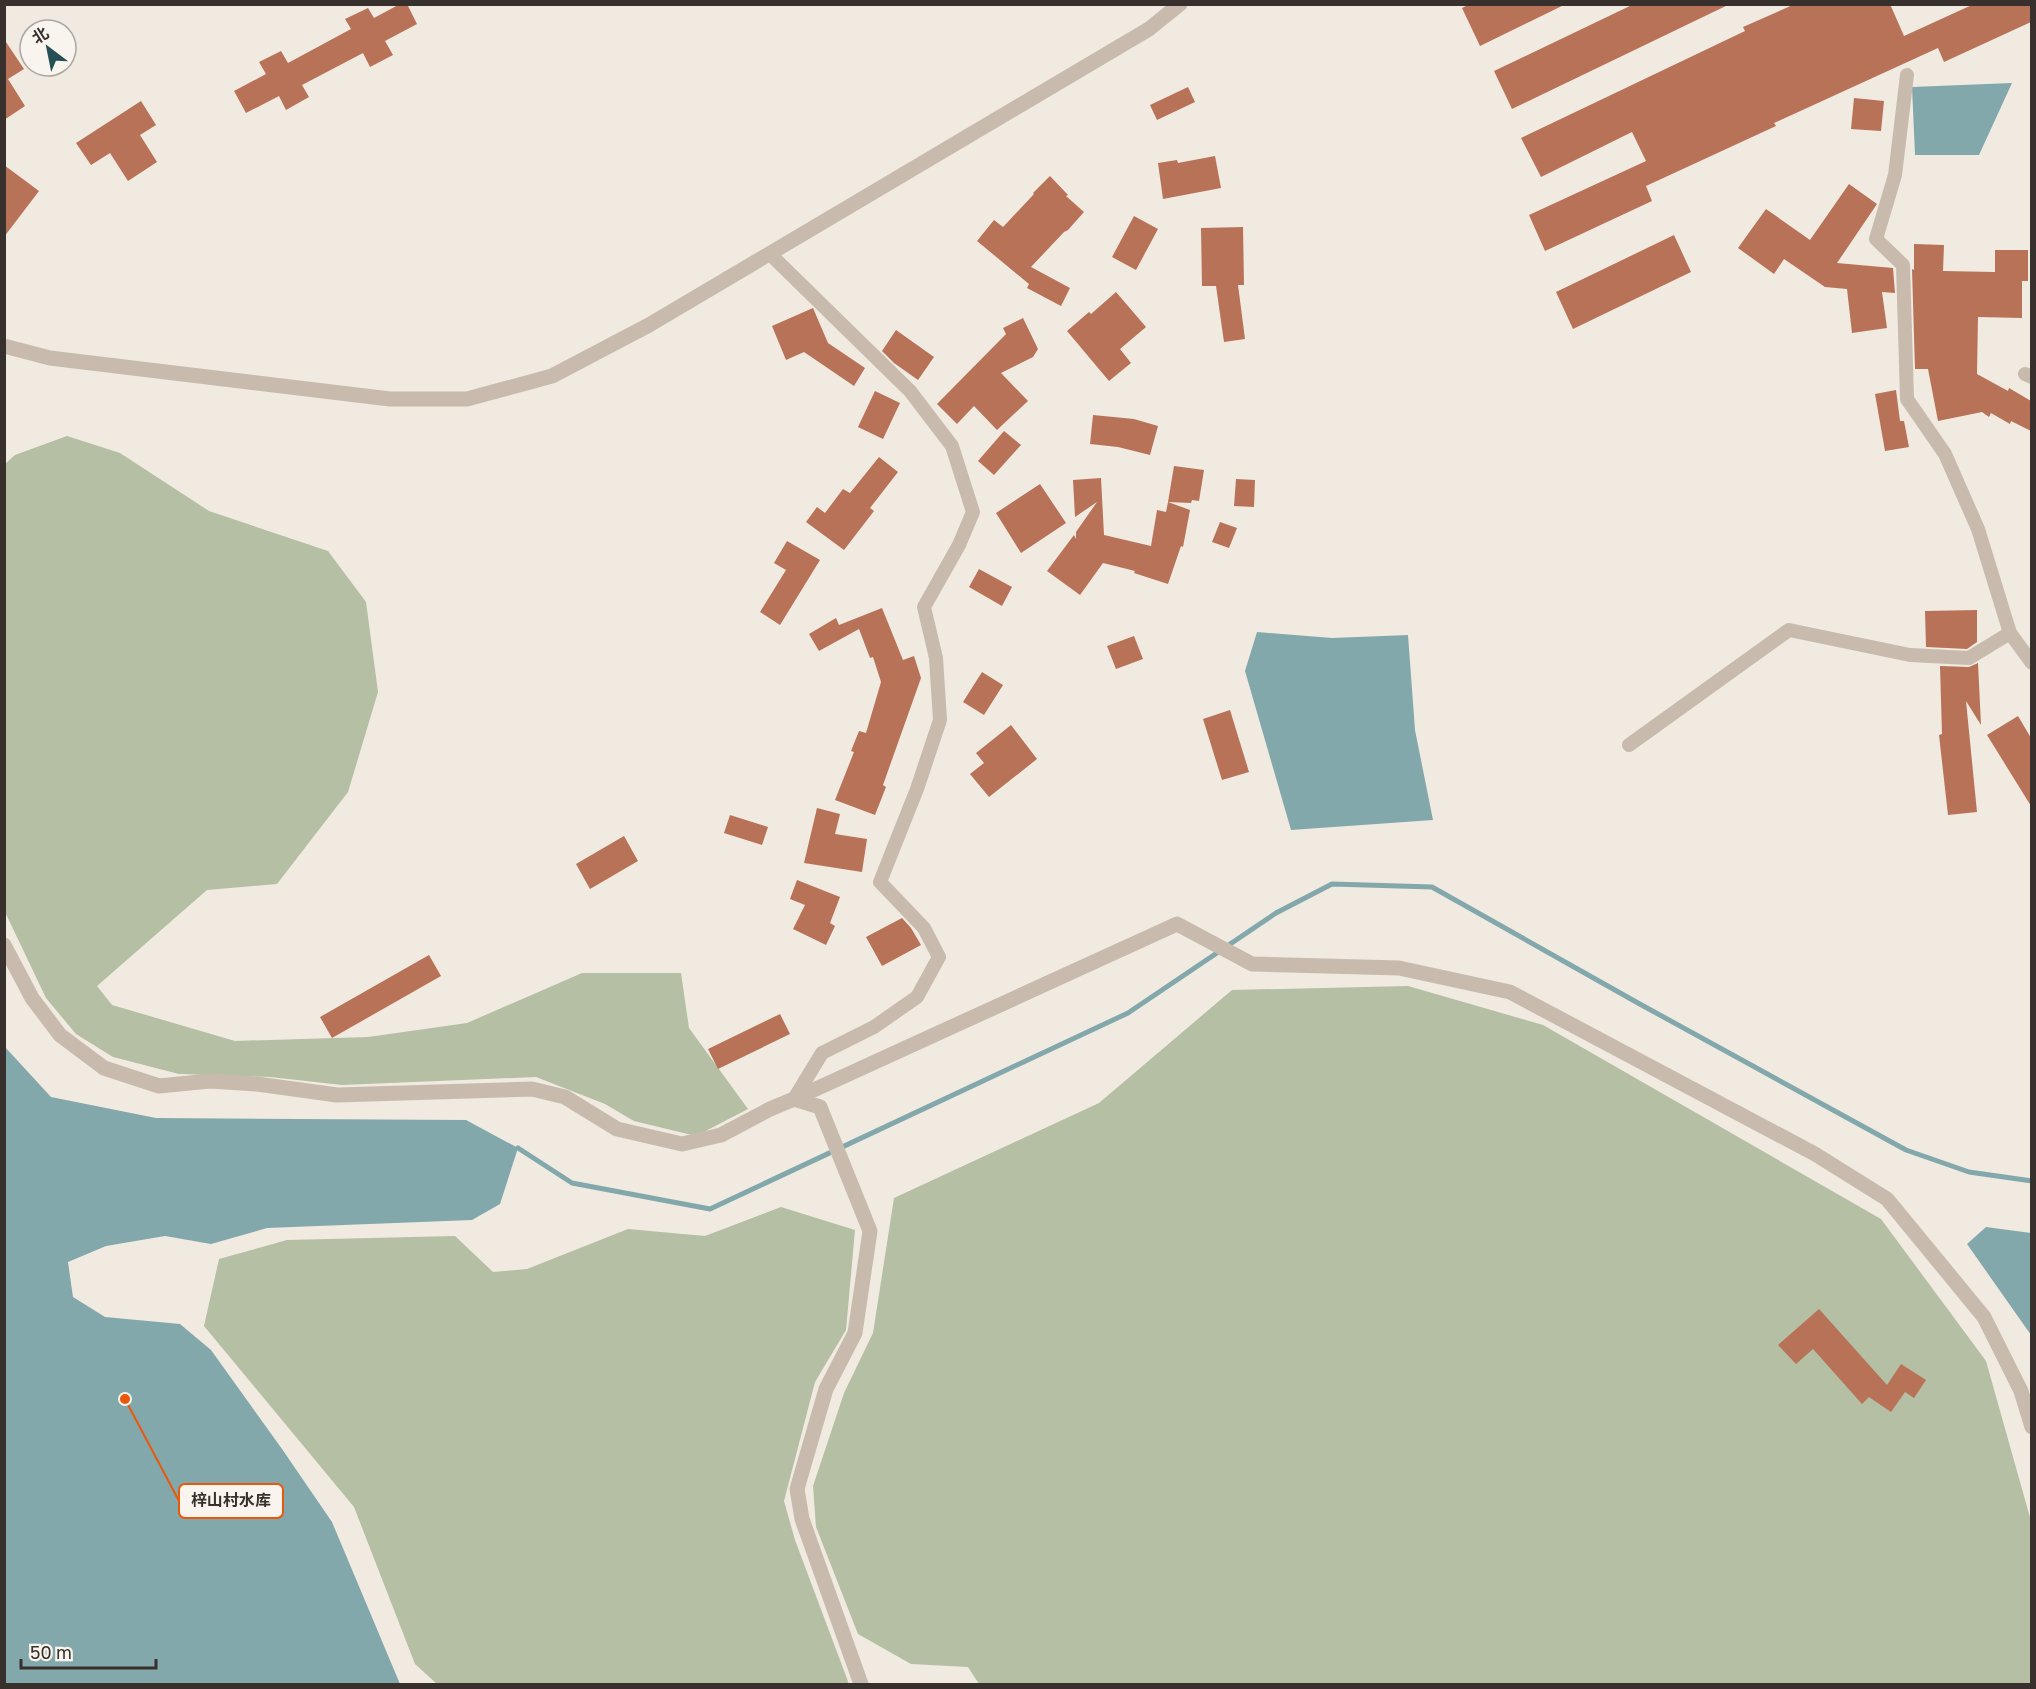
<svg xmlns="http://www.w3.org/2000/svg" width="2036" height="1689" viewBox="0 0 2036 1689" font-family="'Golos Text','Noto Sans SC',sans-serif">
<rect width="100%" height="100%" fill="#f1eae1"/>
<g fill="#b4bfa3">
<path d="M 67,436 L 120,453 L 209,511 L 328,551 L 366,602 L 378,692 L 348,792 L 277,884 L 207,890 L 97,986 L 112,1005 L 235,1041 L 368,1037 L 467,1023 L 582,973 L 681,973 L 689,1028 L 748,1109 L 696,1136 L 634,1121 L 605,1104 L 536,1077 L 342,1085 L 270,1077 L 179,1074 L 113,1057 L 76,1034 L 46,998 L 5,912 L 5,464 L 15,455 Z"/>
<path d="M 1408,986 L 1543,1025 L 1881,1219 L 1986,1361 L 2031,1521 L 2031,1684 L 979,1684 L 968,1667 L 911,1664 L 858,1634 L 816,1527 L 813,1486 L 844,1393 L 873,1333 L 894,1198 L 1099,1103 L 1232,990 Z"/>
<path d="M 781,1207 L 855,1230 L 846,1330 L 815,1382 L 784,1501 L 795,1540 L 849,1684 L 437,1684 L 415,1664 L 354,1507 L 204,1326 L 219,1259 L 287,1240 L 455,1236 L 493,1272 L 527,1269 L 628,1229 L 705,1236 Z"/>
</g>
<g fill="#83a8ab">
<path d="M 2012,83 L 1979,155 L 1915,155 L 1912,87 Z"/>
<path d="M 1257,632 L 1332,638 L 1408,635 L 1415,730 L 1433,820 L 1291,830 L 1245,671 Z"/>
<path d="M 5,1047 L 51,1097 L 156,1118 L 466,1120 L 518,1148 L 500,1204 L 472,1220 L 267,1228 L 211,1244 L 165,1236 L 106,1246 L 68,1262 L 73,1297 L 105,1317 L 180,1324 L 211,1350 L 282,1449 L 332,1522 L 400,1684 L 5,1684 Z"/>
<path d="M 1986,1227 L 2031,1233 L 2031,1335 L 1967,1244 Z"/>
</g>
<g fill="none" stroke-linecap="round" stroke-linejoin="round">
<path stroke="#83a8ab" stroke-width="5" d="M 518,1148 L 572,1183 L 710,1209 L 1128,1013 L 1276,913 L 1332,884 L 1432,887 L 1638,1003 L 1906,1150 L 1969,1172 L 2032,1181"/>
</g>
<g fill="#b87258">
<path d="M 400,4 L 407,4 L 417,24 L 385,41 L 393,55 L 370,67 L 363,53 L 302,85 L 309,97 L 286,110 L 279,96 L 246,113 L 234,91 L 266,74 L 259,62 L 281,51 L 288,63 L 351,29 L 345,19 L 368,8 L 374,18 Z"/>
<path d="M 1470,4 L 1566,4 L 1480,46 L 1462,8 Z"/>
<path d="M 1634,4 L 1730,4 L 1512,109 L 1494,71 Z"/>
<path d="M 1795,4 L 1890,4 L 1904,36 L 1974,4 L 2031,4 L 2031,22 L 1944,62 L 1938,48 L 1774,123 L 1776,126 L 1646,186 L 1652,201 L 1545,251 L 1529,215 L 1646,161 L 1632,132 L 1541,177 L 1521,138 L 1745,31 L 1743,27 Z"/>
<path d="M 4,39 L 24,69 L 8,79 L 25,106 L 4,120 Z"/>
<path d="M 1188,87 L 1195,102 L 1157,120 L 1150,105 Z"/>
<path d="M 1854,98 L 1884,101 L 1881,131 L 1851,129 Z"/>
<path d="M 141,101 L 156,125 L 140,135 L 157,162 L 128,181 L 110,153 L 91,165 L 76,143 Z"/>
<path d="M 1215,156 L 1221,188 L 1163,199 L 1158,163 L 1177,160 L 1178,163 Z"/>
<path d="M 4,165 L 39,191 L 4,237 Z"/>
<path d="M 1050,176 L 1068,195 L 1066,196 L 1084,212 L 1068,230 L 1064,232 L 1031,267 L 1070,288 L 1061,306 L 1027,288 L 1029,284 L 977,241 L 994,220 L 1003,227 L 1034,194 L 1033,193 Z"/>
<path d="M 1849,184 L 1877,204 L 1837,263 L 1893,268 L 1895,293 L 1882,292 L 1887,328 L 1852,333 L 1847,289 L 1825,287 L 1784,259 L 1774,274 L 1738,248 L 1766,209 L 1810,240 Z"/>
<path d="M 1134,216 L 1158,229 L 1136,270 L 1112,257 Z"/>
<path d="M 1243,227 L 1244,285 L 1238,285 L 1245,339 L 1224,342 L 1216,286 L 1202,286 L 1201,228 Z"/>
<path d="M 1674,235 L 1691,272 L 1573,329 L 1556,292 Z"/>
<path d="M 1914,244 L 1944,245 L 1943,271 L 1995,272 L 1995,250 L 2028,250 L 2028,281 L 2022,281 L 2022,318 L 1978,317 L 1977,374 L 2008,391 L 2009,388 L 2031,401 L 2031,431 L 2011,421 L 2010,424 L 1991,413 L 1989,417 L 1982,412 L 1938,421 L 1928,369 L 1915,369 L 1912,269 L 1914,270 Z"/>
<path d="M 1116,292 L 1146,327 L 1120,349 L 1131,363 L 1109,381 L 1067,331 L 1089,312 L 1091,314 Z"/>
<path d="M 813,308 L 828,343 L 865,368 L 854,386 L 804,352 L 786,360 L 772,326 Z"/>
<path d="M 1023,318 L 1038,349 L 1033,357 L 1001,373 L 1028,401 L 997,430 L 974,406 L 957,424 L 937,404 L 1006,334 L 1003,328 Z"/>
<path d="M 896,330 L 934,357 L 918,380 L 894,363 L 882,351 Z"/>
<path d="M 1896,390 L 1900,421 L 1904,421 L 1909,447 L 1885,451 L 1875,394 Z"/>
<path d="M 875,391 L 900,403 L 883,439 L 858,427 Z"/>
<path d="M 1093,415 L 1134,419 L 1158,426 L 1150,455 L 1118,447 L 1090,444 Z"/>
<path d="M 1004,431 L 1021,445 L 994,475 L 978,461 Z"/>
<path d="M 879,457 L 898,472 L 870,508 L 874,511 L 844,550 L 806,522 L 817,507 L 825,513 L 843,489 L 850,493 Z"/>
<path d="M 1174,466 L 1204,470 L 1199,501 L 1192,500 L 1191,503 L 1168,502 Z"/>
<path d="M 1101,478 L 1104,535 L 1151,546 L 1157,510 L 1166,512 L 1168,502 L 1190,510 L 1183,547 L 1181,546 L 1168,584 L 1134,573 L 1135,571 L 1103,563 L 1080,595 L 1047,571 L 1074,535 L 1076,539 L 1076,532 L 1097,502 L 1075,517 L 1073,480 Z"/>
<path d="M 1236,479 L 1255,480 L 1254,507 L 1234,506 Z"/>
<path d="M 1040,484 L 1066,523 L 1021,553 L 996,513 Z"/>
<path d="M 1220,522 L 1237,528 L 1229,548 L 1212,542 Z"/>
<path d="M 787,541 L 820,560 L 780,625 L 760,612 L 786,570 L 774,563 Z"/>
<path d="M 979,569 L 1012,587 L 1002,606 L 969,587 Z"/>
<path d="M 882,608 L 903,660 L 914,656 L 921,678 L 883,785 L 886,787 L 875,815 L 835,800 L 854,752 L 851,751 L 859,731 L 866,733 L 881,682 L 873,657 L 870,658 L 859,629 L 819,651 L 809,634 L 836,618 L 839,625 Z"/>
<path d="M 1977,610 L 1977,642 L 1967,649 L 1926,647 L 1925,611 Z"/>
<path d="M 1134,636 L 1143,659 L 1116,669 L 1107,646 Z"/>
<path d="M 1978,663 L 1981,725 L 1966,701 L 1977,812 L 1948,815 L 1939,735 L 1942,734 L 1940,666 L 1969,667 Z"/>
<path d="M 982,672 L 1003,685 L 984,715 L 963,702 Z"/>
<path d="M 1230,710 L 1249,772 L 1222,780 L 1203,719 Z"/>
<path d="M 2018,716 L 2031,738 L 2031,806 L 1987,735 Z"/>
<path d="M 1011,725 L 1037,759 L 989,797 L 970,774 L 984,763 L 976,753 Z"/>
<path d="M 817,808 L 840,814 L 835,834 L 867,839 L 862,872 L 804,863 Z"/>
<path d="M 730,815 L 768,827 L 762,845 L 724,833 Z"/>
<path d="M 624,836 L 638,861 L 590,889 L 576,864 Z"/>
<path d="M 797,880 L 840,897 L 830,923 L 835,926 L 826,945 L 793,929 L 805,905 L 790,899 Z"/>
<path d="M 902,918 L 911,928 L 921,945 L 882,966 L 866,937 Z"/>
<path d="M 429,955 L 441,976 L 332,1038 L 320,1017 Z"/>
<path d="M 780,1014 L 790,1034 L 718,1069 L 708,1049 Z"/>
<path d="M 1819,1309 L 1887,1385 L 1901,1364 L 1926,1380 L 1914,1398 L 1905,1392 L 1891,1412 L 1869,1397 L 1862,1404 L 1813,1349 L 1796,1364 L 1778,1345 Z"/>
</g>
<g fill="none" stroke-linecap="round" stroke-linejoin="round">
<g stroke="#c8bbae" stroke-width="14">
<path d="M 1907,75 L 1895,175 L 1876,239 L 1903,265 L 1907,399 L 1945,454 L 1978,529 L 2010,633 L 2032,663"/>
<path d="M 770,254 L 910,391 L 952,446 L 973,512 L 959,545 L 924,607 L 936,658 L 940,720 L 917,789 L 880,882 L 924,928 L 939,957 L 917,997 L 874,1027 L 822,1053 L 794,1099"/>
<path d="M 2025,374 L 2032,377"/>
<path d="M 1629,745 L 1789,630 L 1910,655 L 1969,658 L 2010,633"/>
</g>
<g stroke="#c8bbae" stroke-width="15">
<path d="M 4,346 L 50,358 L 390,399 L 467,399 L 552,376 L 649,325 L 1149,29 L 1180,4"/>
<path d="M 4,945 L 32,998 L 60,1035 L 104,1068 L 159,1086 L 210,1081 L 257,1084 L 337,1095 L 532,1089 L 565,1097 L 617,1129 L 682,1144 L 721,1135 L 770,1109 L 794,1099 L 820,1107 L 870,1231 L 855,1333 L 826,1389 L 797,1489 L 802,1519 L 861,1684"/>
<path d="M 794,1099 L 1177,924 L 1252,964 L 1399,968 L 1510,992 L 1815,1154 L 1887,1199 L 1984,1317 L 2021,1391 L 2032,1427"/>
</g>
</g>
<path fill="none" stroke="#e8590c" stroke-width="2" d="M125 1399L179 1501"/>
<circle fill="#e8590c" stroke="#f9f4ee" stroke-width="2" cx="125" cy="1399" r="6"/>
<rect fill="#f9f4ee" stroke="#e8590c" stroke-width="2" x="179" y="1484" width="104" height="34" rx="6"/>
<g font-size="16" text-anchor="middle" font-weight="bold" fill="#38302c">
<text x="231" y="1506">梓山村水库</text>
</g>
<rect width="2036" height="1689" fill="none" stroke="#38302c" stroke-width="12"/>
<g transform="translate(48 48) rotate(328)"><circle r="28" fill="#f9f4ee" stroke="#aca6a0" stroke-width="1.5"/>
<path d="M0-4.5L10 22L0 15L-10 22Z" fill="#265055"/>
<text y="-9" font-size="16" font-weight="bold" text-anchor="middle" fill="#38302c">北</text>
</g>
<path d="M21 1659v9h135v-9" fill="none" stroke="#38302c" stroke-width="3"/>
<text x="30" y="1659" font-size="18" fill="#38302c" stroke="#f9f4ee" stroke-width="4.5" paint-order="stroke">50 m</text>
</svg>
